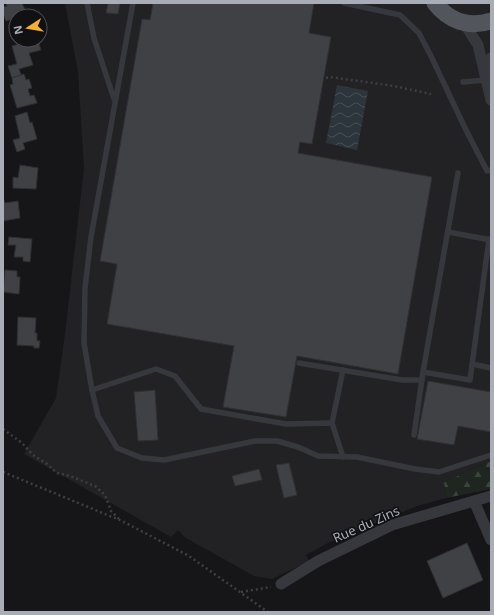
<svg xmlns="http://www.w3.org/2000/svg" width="494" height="615" viewBox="0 0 494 615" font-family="'Noto Sans',sans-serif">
<defs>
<pattern id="forest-firs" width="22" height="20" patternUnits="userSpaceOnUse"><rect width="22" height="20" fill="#1e261f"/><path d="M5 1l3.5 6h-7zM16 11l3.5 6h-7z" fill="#3c433d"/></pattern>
<pattern id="water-waves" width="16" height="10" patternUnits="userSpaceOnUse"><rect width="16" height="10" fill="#2c353c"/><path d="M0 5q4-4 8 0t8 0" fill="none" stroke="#485056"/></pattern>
</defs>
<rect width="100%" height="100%" fill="#161618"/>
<path fill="#222225" d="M 65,3 L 491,3 L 491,461 L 444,482 L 446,498 L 417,506 L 328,543 L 306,555 L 309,561 L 272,579 L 254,576 L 186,538 L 178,530 L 171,537 L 24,454 L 56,398 L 65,334 L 84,168 L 78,72 Z"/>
<path fill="url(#forest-firs)" d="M 491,461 L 491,489 L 446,498 L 444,482 Z"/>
<path fill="url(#water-waves)" d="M 337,85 L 368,91 L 357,150 L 326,143 Z"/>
<g fill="#404145" stroke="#303034">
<path d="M 6,3 L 22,3 L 26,12 L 16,16 L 16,18 L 6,21 L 3,14 L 3,7 L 7,6 Z"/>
<path d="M 108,3 L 120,3 L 118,14 L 106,13 Z"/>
<path d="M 153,3 L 314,3 L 309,33 L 331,37 L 312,144 L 300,142 L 298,153 L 432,177 L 398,374 L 297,356 L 286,417 L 223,407 L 234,346 L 107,324 L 117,264 L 100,261 L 142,19 L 150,20 Z"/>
<path d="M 32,40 L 38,40 L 41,50 L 29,53 L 33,65 L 19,69 L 21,75 L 12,78 L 8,66 L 17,64 L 12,46 Z"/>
<path d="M 24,74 L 26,80 L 29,79 L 32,88 L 28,89 L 30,96 L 34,95 L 37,103 L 17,108 L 10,85 L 13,84 L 12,78 Z"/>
<path d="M 27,112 L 30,123 L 32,122 L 37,139 L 23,143 L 25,149 L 17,152 L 13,140 L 20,138 L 15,116 Z"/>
<path d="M 20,165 L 38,168 L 36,189 L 13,188 L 13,177 L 18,178 Z"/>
<path d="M 4,200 L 5,203 L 18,201 L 20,218 L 3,221 L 3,201 Z"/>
<path d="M 9,237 L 32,239 L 30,262 L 23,261 L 23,257 L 14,257 L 16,245 L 8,245 Z"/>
<path d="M 5,270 L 17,271 L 17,277 L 20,277 L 19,294 L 3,292 Z"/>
<path d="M 18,317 L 36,318 L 35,333 L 37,333 L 37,341 L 40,341 L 39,348 L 34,348 L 34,346 L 17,345 Z"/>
<path d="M 428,381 L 491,392 L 491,432 L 458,426 L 454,445 L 417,439 Z"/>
<path d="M 155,390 L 158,440 L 138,441 L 134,392 Z"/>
<path d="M 289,463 L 297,495 L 284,498 L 276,465 Z"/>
<path d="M 259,469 L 262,480 L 235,486 L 232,476 Z"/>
<path d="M 467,543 L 483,580 L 443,598 L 427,561 Z"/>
</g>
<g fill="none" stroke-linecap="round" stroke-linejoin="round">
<g stroke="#3d3f44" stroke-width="2.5" stroke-dasharray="2 3" stroke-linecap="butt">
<path d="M 326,78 L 330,77 L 394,86 L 431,94"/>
<path d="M 3,429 L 22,443 L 33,455 L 47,464 L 57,473 L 70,476 L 95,486 L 105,495 L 111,511 L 120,520"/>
<path d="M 3,472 L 122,521 L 189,556 L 268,612"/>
<path d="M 241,592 L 271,587"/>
</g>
<g stroke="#37383d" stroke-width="5.5">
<path d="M 87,3 L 94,38 L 114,99"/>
<path d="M 133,3 L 91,237 L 85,288 L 84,343 L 92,390 L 98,416 L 117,448 L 142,458 L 164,460 L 255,441 L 277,441 L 298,447 L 318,456 L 357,457 L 415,469 L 439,472 L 491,455"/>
<path d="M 344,3 L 400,15 L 419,33 L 431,56 L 465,128 L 487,171 L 491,170"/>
<path d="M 463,82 L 486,80"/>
<path d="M 448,232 L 491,240"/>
<path d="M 299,363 L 402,380 L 422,380"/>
<path d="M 472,364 L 491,368"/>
<path d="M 423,372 L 470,380 L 489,239"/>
<path d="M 92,390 L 156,369 L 175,376 L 201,409 L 286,424 L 332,423 L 343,457"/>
<path d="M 332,423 L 343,370"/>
<path d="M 414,435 L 423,372 L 458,173"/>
</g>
<g stroke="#37383d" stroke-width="11">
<path d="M 464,23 L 478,45 L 491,100"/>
<path d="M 487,76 L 491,58"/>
<path d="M 474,501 L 491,540"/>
<path d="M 281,584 L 318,561 L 392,525 L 491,496"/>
</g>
<path stroke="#53555c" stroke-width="17" d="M 435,3 C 449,21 469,28 491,21"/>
</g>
<g text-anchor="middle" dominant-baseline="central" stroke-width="3.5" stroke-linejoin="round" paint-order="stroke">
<g font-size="13" fill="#a8adb8" stroke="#111113">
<text transform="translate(366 524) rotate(-24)">Rue du Zins</text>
</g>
</g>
<rect width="494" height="615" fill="none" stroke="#a8adb8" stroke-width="8"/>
<g transform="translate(28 28) rotate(258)"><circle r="19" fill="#111113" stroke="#4d4f55"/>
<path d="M0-3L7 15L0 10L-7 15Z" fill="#f2b134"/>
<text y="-6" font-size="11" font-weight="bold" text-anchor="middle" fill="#a8adb8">N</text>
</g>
</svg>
